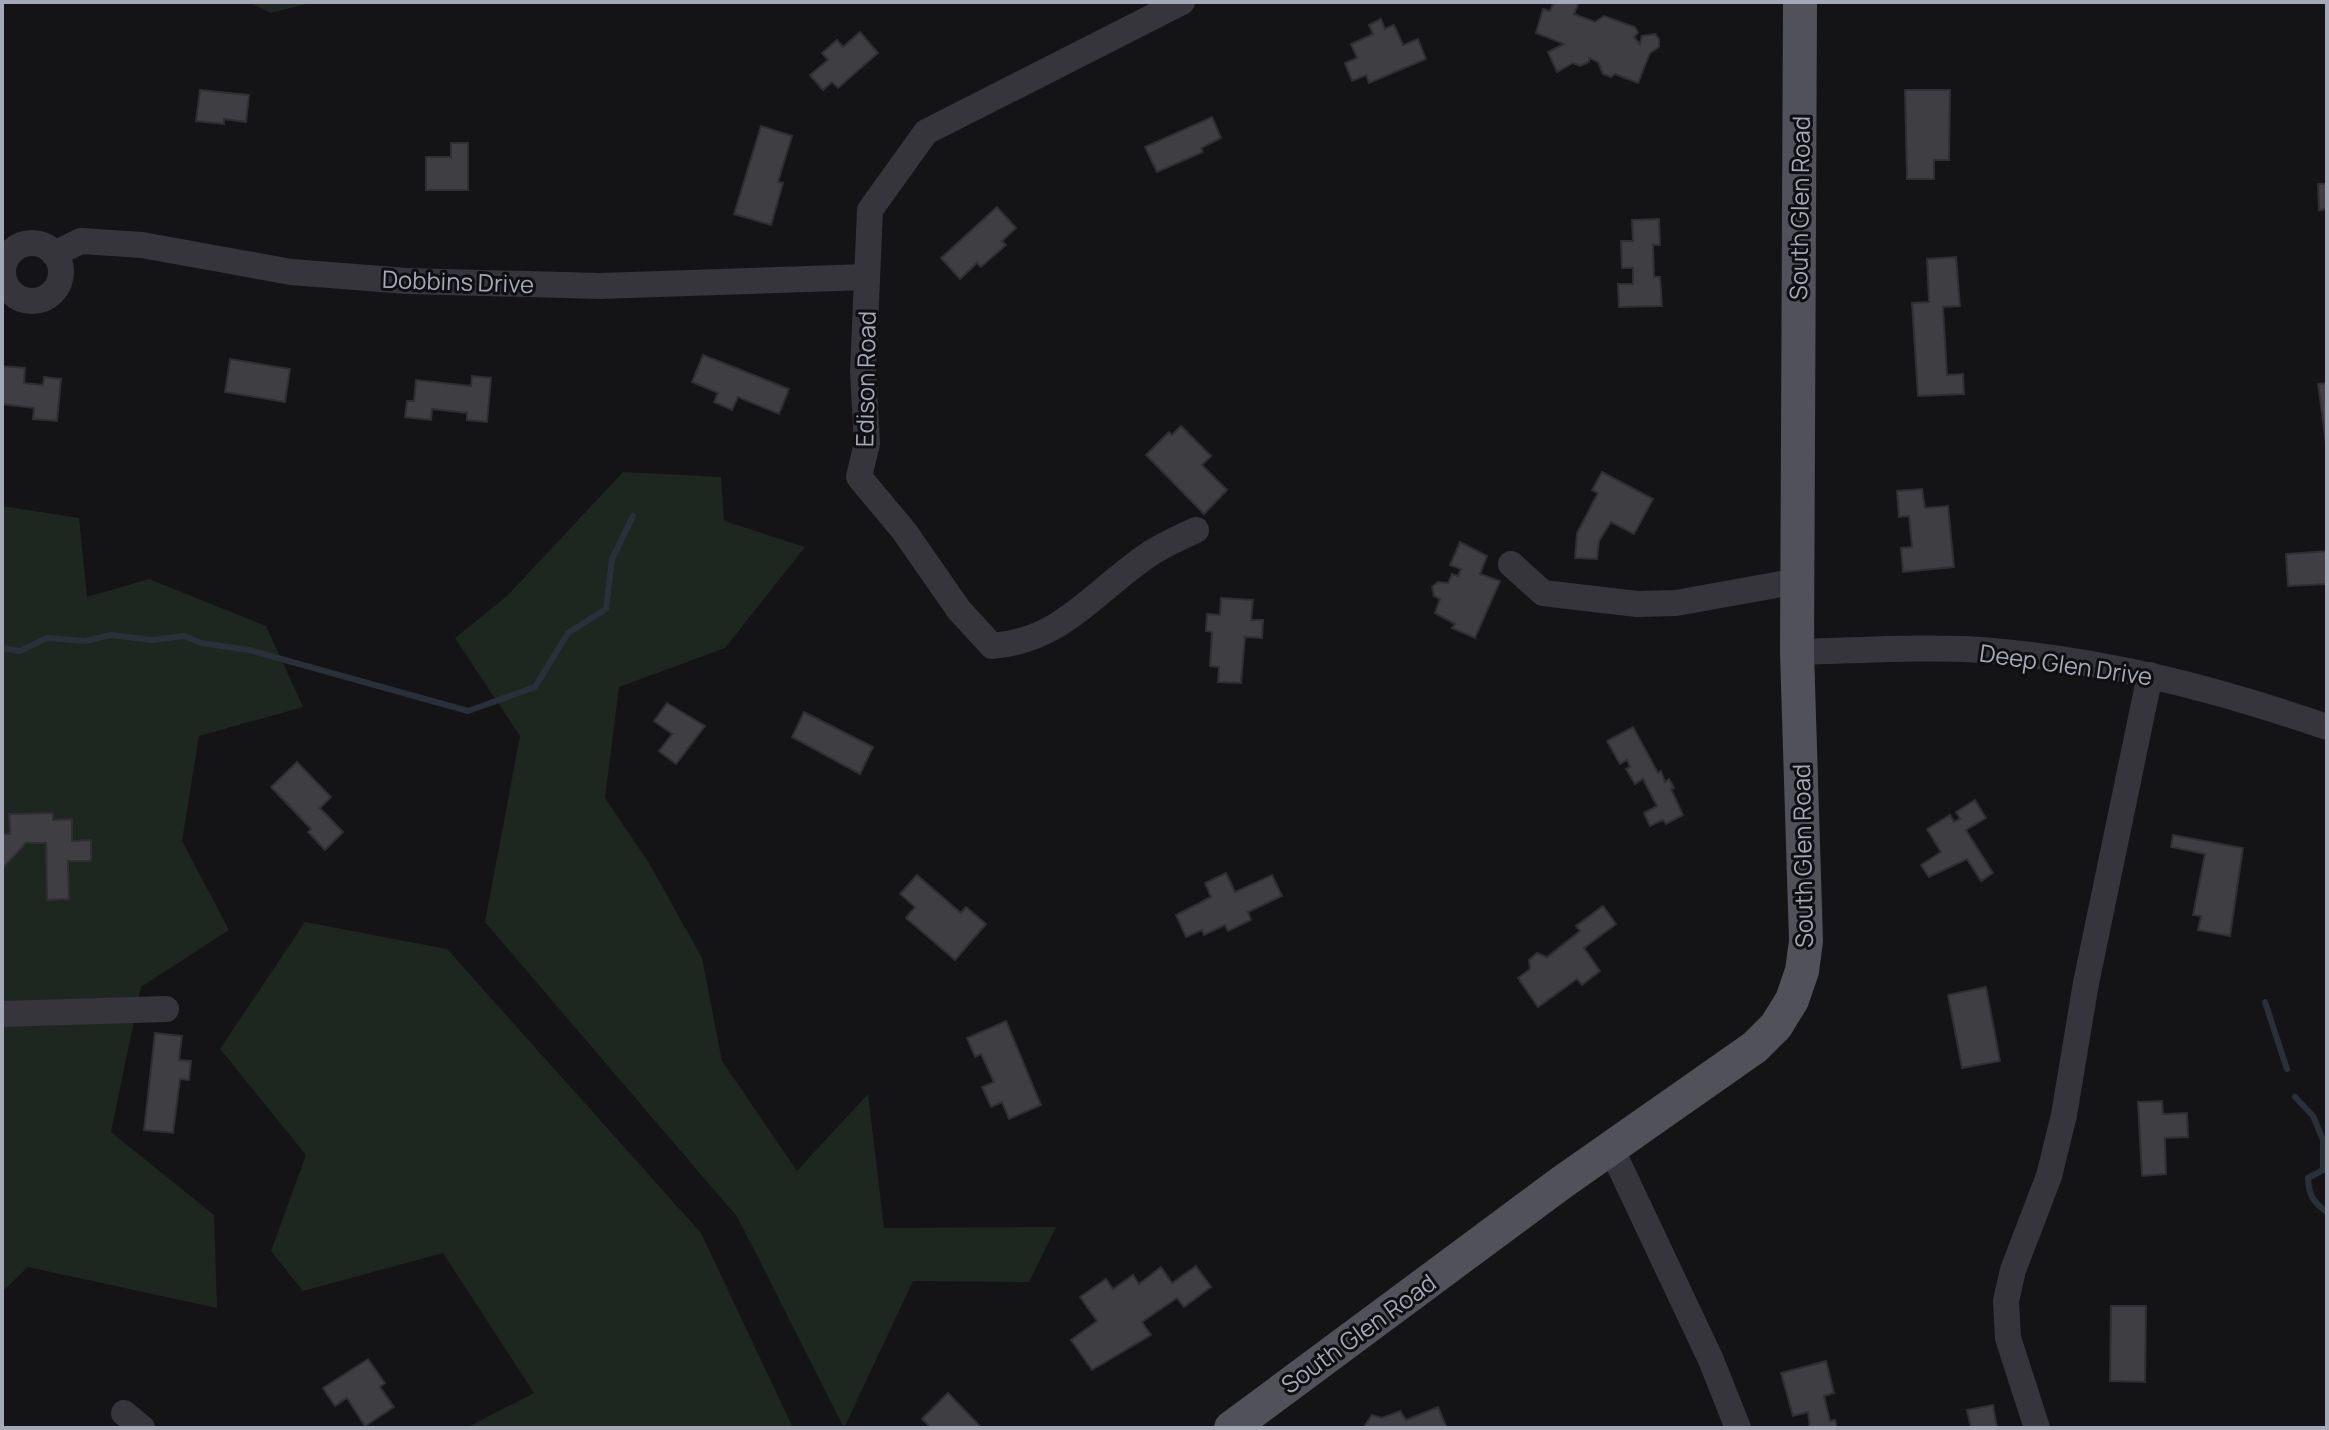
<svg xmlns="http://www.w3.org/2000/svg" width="2329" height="1430" viewBox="0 0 2329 1430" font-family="Manrope,sans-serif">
<rect width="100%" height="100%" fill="#141416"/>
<g fill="#1e2620">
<path d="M 249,2 L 314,2 L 271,13 Z"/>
<path d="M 623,472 L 721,477 L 724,521 L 805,547 L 725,648 L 619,687 L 605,798 L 649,863 L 702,958 L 722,1061 L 797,1171 L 868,1094 L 884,1228 L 1056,1227 L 1029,1282 L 913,1281 L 844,1428 L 738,1218 L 485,922 L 520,736 L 455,638 L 507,596 Z"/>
<path d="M 2,506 L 79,518 L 87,597 L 149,579 L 266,626 L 303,707 L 199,736 L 182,841 L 229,930 L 141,987 L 111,1132 L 214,1215 L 217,1308 L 28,1267 L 2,1292 Z"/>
<path d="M 305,922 L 447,949 L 701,1233 L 793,1428 L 466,1428 L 534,1393 L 443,1253 L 303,1291 L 271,1251 L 306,1155 L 220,1049 Z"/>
</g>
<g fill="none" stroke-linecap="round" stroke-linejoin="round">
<g stroke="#2a303a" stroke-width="6">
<path d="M 2,648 L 20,651 L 47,638 L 85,641 L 111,635 L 152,640 L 184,636 L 201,643 L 249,650 L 468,711 L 535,687 L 568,633 L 606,609 L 612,559 L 633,516"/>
<path d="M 2265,1002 L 2287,1069"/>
<path d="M 2295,1097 L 2313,1116 L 2323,1140 L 2323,1170 L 2308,1178 C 2309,1196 2313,1202 2327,1212"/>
</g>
</g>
<g fill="#3e3e43" stroke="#2f2e32" stroke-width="2">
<path d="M 1554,2 L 1579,2 L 1574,14 L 1595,22 L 1604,16 L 1635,27 L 1638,33 L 1634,37 L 1640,44 L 1642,36 L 1655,34 L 1659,39 L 1659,47 L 1650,53 L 1638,83 L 1615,74 L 1611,77 L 1603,74 L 1598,62 L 1589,58 L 1589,62 L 1580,66 L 1573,63 L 1557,72 L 1548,52 L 1564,44 L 1536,33 L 1543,9 L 1550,11 Z"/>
<path d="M 1381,19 L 1385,29 L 1394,25 L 1403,45 L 1418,39 L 1426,59 L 1369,83 L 1366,75 L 1352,81 L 1345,63 L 1357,58 L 1351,44 L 1373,34 L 1369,25 Z"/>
<path d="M 860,32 L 878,53 L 838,88 L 832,82 L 823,90 L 810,75 L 828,60 L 822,53 L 837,40 L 843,47 Z"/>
<path d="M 200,90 L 249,95 L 246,122 L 224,119 L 224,124 L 196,121 Z"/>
<path d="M 1905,90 L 1950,90 L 1949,160 L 1934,160 L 1934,179 L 1907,179 Z"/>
<path d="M 1212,117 L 1221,138 L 1201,148 L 1203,152 L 1157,172 L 1145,147 Z"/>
<path d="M 761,126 L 792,136 L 778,182 L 783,183 L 771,225 L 734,214 Z"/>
<path d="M 451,143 L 468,143 L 468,190 L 426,190 L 426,157 L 451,157 Z"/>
<path d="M 2318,184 L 2327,184 L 2327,209 L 2319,210 Z"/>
<path d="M 997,207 L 1016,228 L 1002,241 L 1006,245 L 981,267 L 977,263 L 960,279 L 941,258 Z"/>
<path d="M 1659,219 L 1660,245 L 1653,245 L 1654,277 L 1660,277 L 1662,306 L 1619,307 L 1618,284 L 1633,284 L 1633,268 L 1622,268 L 1621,241 L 1633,241 L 1632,220 Z"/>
<path d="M 1956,257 L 1960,306 L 1943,307 L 1947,375 L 1963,374 L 1964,394 L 1918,396 L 1912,303 L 1929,302 L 1927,259 Z"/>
<path d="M 703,355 L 789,389 L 779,414 L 738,397 L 732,410 L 714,402 L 718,393 L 692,382 Z"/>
<path d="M 230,359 L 290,369 L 285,402 L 225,392 Z"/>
<path d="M 2,366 L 25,368 L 24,383 L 43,385 L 44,377 L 61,379 L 57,421 L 33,419 L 34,408 L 2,404 Z"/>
<path d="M 472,376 L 491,378 L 487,422 L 467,420 L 467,413 L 432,409 L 431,420 L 405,417 L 407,401 L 414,401 L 416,380 L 471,386 Z"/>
<path d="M 2327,383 L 2327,451 L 2318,384 Z"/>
<path d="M 1181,426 L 1211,456 L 1202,465 L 1227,490 L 1204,514 L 1146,455 L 1169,432 L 1172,435 Z"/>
<path d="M 1602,472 L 1653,499 L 1634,534 L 1611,522 L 1599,541 L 1597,559 L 1575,558 L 1577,533 L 1598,493 L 1592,490 Z"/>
<path d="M 1922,489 L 1925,508 L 1948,506 L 1954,567 L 1903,572 L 1901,548 L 1912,547 L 1909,516 L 1899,517 L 1897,491 Z"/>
<path d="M 1460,542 L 1487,556 L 1480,574 L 1500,581 L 1475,638 L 1452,628 L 1455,624 L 1435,613 L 1440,599 L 1434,596 L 1432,587 L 1438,582 L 1448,583 L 1452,574 L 1458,576 L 1461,569 L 1450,565 Z"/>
<path d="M 2327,551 L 2327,584 L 2288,586 L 2286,554 Z"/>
<path d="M 1221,598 L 1253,600 L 1251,620 L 1263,620 L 1262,638 L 1245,637 L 1241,683 L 1218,682 L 1219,667 L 1210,666 L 1212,632 L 1206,631 L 1207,614 L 1220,615 Z"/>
<path d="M 667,703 L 705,726 L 676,764 L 659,751 L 672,734 L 654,721 Z"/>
<path d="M 804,712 L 873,747 L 860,774 L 792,737 Z"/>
<path d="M 1633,727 L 1658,773 L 1661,771 L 1665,782 L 1669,779 L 1674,788 L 1671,789 L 1683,815 L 1666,824 L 1663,820 L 1650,826 L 1644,813 L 1657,806 L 1643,779 L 1635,784 L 1626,769 L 1630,767 L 1627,760 L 1620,764 L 1607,741 Z"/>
<path d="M 297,762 L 331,797 L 320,808 L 343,832 L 325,850 L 308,832 L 311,829 L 271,787 Z"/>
<path d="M 1975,800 L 1986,818 L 1966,830 L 1993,873 L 1981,881 L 1967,859 L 1929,877 L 1921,865 L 1941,852 L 1927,829 L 1950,815 L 1954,822 L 1960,819 L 1956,812 Z"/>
<path d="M 53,813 L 53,820 L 72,819 L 72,841 L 91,840 L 91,861 L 68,861 L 69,899 L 47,900 L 46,843 L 26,843 L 2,869 L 2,834 L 10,834 L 9,814 Z"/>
<path d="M 2173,835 L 2243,848 L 2230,936 L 2198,930 L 2201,916 L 2193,915 L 2205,854 L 2171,847 Z"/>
<path d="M 1226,873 L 1235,892 L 1272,875 L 1282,896 L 1248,912 L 1251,920 L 1228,931 L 1225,925 L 1204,935 L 1202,930 L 1186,937 L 1176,915 L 1211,897 L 1205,883 Z"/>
<path d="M 917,875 L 961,913 L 966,907 L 986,924 L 955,960 L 906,918 L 915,907 L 900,894 Z"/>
<path d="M 1603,906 L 1616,924 L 1584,948 L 1600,971 L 1582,985 L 1577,979 L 1538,1007 L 1518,978 L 1530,969 L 1529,960 L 1537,953 L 1547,957 L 1580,931 L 1576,926 Z"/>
<path d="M 1986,987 L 2000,1061 L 1962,1068 L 1948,995 Z"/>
<path d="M 1006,1021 L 1041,1105 L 1009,1119 L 1002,1102 L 991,1107 L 982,1087 L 994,1082 L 981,1054 L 975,1057 L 967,1038 Z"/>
<path d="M 155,1033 L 182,1036 L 179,1060 L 191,1061 L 189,1080 L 180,1079 L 173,1133 L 144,1130 Z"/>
<path d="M 2162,1101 L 2163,1114 L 2187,1113 L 2188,1137 L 2165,1138 L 2166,1174 L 2142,1176 L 2138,1102 Z"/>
<path d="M 1196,1266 L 1211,1287 L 1184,1307 L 1177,1298 L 1142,1322 L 1151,1335 L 1092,1370 L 1071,1340 L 1097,1321 L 1080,1297 L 1106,1279 L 1113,1289 L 1133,1275 L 1139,1284 L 1161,1267 L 1172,1283 Z"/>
<path d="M 2111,1306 L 2146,1306 L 2145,1382 L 2110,1381 Z"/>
<path d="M 368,1359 L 385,1383 L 380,1387 L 394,1407 L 365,1426 L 347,1398 L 335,1406 L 323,1388 Z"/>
<path d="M 1826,1361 L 1834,1393 L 1824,1396 L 1830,1421 L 1835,1420 L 1837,1428 L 1810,1428 L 1808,1412 L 1793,1416 L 1781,1373 Z"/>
<path d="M 948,1393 L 982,1428 L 931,1428 L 922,1419 Z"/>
<path d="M 1993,1405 L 1997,1428 L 1971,1428 L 1967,1410 Z"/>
<path d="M 1438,1407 L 1447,1428 L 1363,1428 L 1372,1415 L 1382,1418 L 1400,1411 L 1406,1420 Z"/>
</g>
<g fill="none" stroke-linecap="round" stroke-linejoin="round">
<g stroke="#35353b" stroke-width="26">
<path d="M 1182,2 L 926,132 L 870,210 L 863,372 L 867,443 L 859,477 L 904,531 L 959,610 L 992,646 C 1063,641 1096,589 1151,553 C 1165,544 1181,537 1196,530"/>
<circle cx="32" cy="272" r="29"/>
<path d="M 54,254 L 81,241 L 142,245 L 291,272 L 407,281 L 600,286 L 867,277"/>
<path d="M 1511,564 L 1543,593 L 1637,604 L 1676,603 L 1798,581"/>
<path d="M 1797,652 C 1857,651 1920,646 1981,650 C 2101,659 2214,688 2327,727"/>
<path d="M 2,1014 L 166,1009"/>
<path d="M 1611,1148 L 1711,1360 L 1738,1428"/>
<path d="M 124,1413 L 142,1428"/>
<path d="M 2037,1428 L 2008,1338 L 2006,1301 L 2013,1270 L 2049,1176 L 2064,1115 L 2086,983 L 2150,675"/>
</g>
<path stroke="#51515a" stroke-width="34" d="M 1231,1428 L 1561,1183 L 1755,1047 L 1776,1026 L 1792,1000 L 1802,971 L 1806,941 L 1797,652 L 1800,2"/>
</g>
<g text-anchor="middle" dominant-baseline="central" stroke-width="6" stroke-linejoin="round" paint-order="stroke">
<g font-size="24" fill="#a5a8b7" stroke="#0f0f11">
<text transform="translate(1799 208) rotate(-89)">South Glen Road</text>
<text transform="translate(458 281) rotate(2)">Dobbins Drive</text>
<text transform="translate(865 379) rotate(-89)">Edison Road</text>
<text transform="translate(2066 664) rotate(8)">Deep Glen Drive</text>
<text transform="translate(1802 856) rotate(-91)">South Glen Road</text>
<text transform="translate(1358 1333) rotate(-36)">South Glen Road</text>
</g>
</g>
<rect width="2329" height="1430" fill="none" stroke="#a5a8b7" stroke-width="8"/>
</svg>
